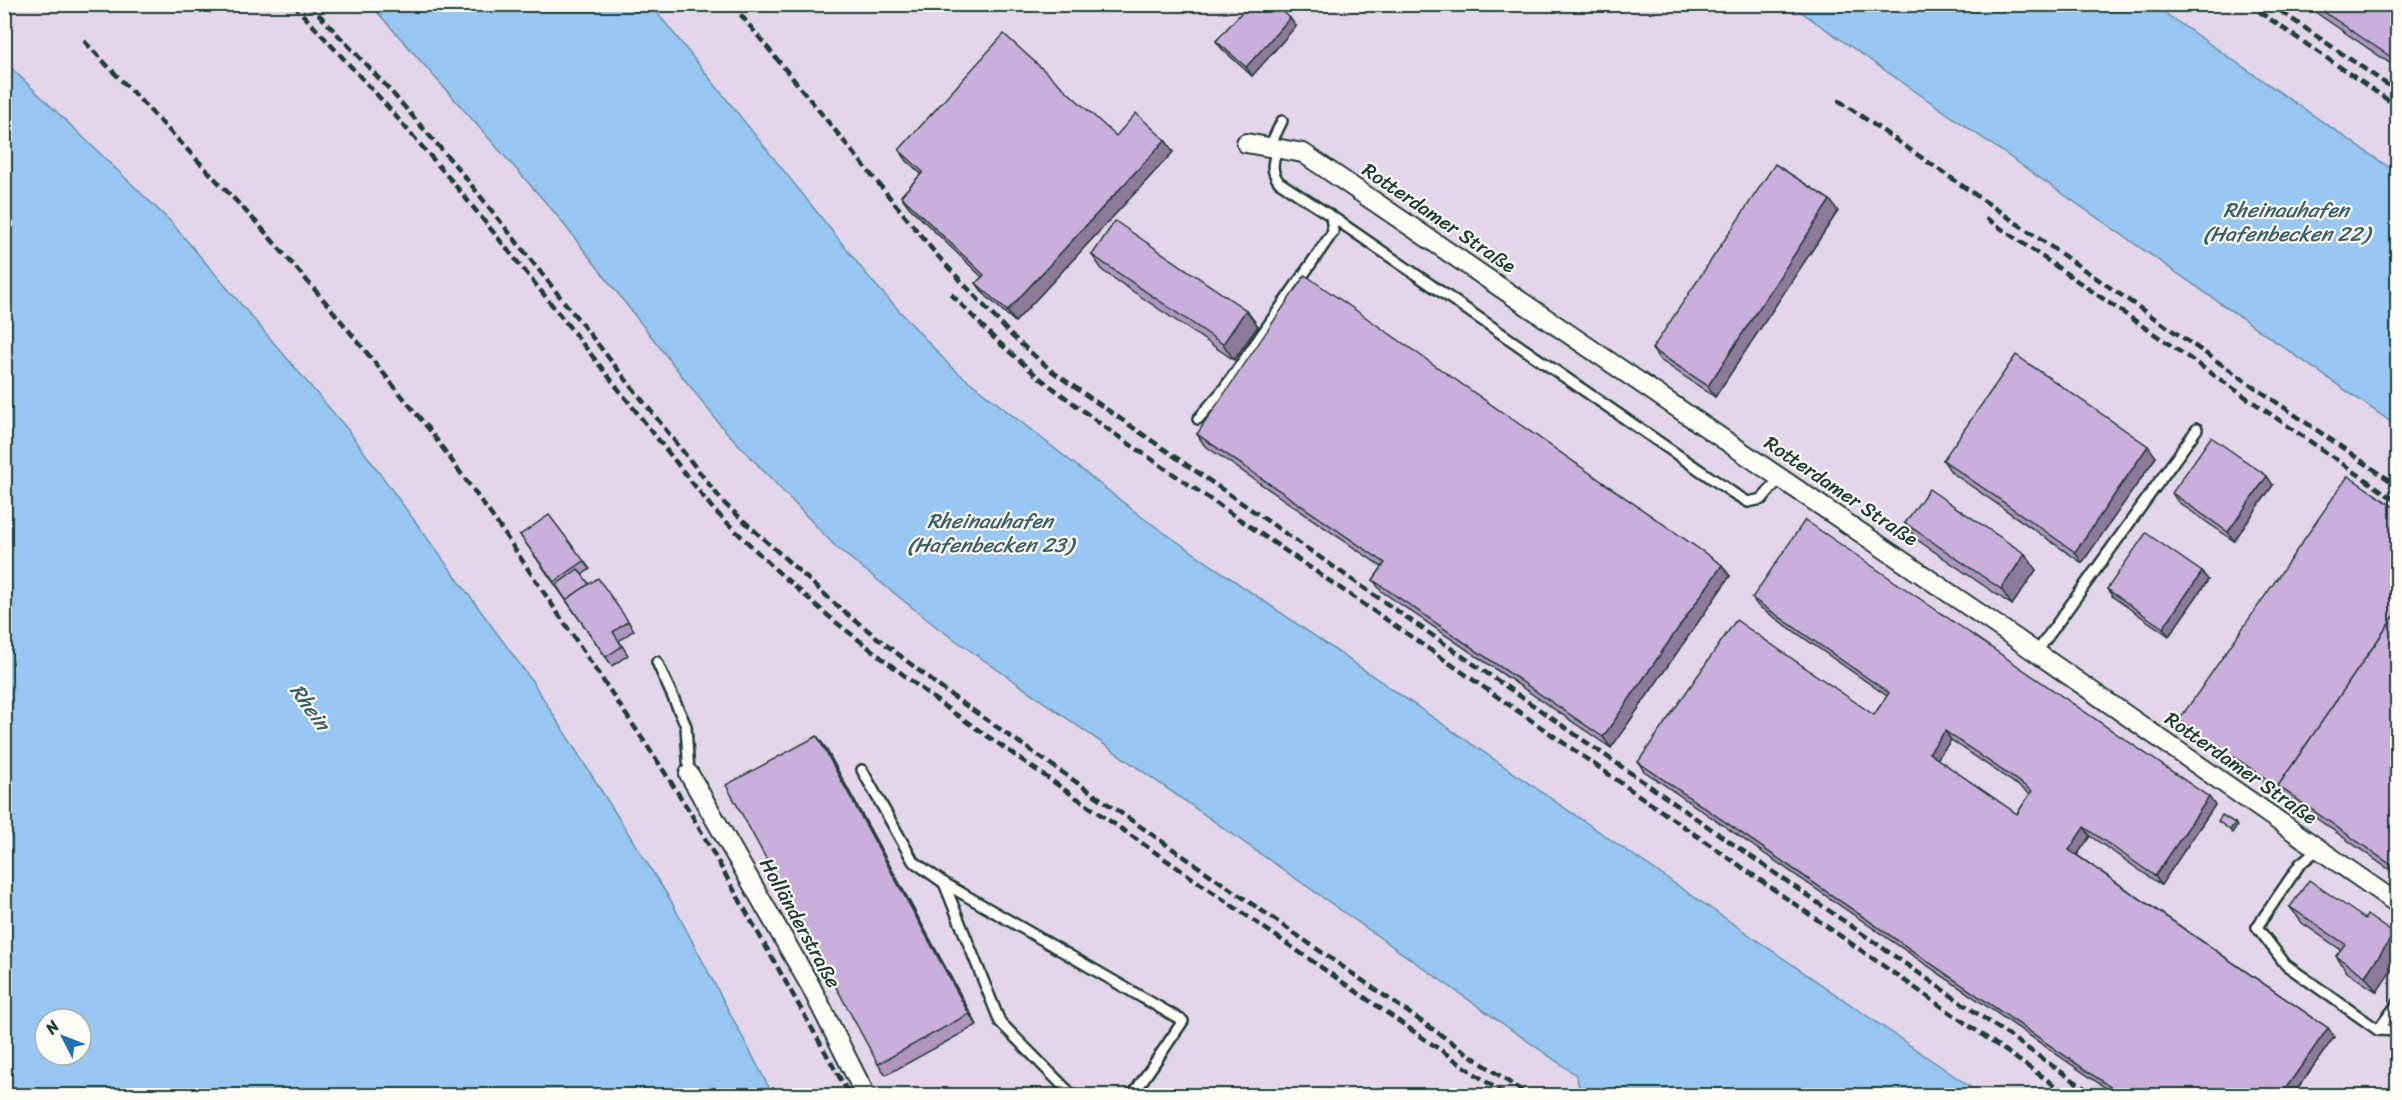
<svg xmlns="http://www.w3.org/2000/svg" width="2402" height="1100" viewBox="0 0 2402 1100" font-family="Sriracha,sans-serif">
<rect width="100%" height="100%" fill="#eee5ef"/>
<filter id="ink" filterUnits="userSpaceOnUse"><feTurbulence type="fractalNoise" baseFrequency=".0167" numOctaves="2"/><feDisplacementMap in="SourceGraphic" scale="12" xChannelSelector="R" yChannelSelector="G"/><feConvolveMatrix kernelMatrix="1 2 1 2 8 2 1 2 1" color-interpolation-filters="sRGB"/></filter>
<g filter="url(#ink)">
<g fill="#e3d5ea">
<path d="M 4,5 L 371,5 L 555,213 L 721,426 L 836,547 L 938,628 L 1576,1075 L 1581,1095 L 773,1095 L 671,901 L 532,681 L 348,430 L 170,221 L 5,61 Z"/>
<path d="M 651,5 L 1791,5 L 2397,426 L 2397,1095 L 1982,1095 L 1143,518 L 951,367 L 872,281 Z"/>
<path d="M 2153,5 L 2397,5 L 2397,173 L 2235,62 Z"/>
</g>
<g fill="#98c7f3" stroke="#6890a7" stroke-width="1.5" fill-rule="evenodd">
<path d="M 371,5 L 651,5 L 872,281 L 951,367 L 1143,518 L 1982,1095 L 1581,1095 L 1576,1075 L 938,628 L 836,547 L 721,426 L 555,213 Z"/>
<path d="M 1791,5 L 2153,5 L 2397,173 L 2397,426 Z"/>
<path d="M 4,61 L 170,221 L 348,430 L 532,681 L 671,901 L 773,1095 L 5,1095 ZM 45,1019 L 81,1019 L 81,1055 L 45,1055 Z"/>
</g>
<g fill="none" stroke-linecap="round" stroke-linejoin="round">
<defs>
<g id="lane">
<path d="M 1269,148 L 1282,121"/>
<path d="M 1331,216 L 1733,493 L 1748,502 L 1762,499 L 1781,477"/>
<path d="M 1198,419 L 1223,390 L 1333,232 L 1331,216 L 1279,182 C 1270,170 1273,162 1277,149"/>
<path d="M 2036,653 L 2197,429"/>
<path d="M 657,662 L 686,726 L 689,774"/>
<path d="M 862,770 L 913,861 L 944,883 L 1183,1021 L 1132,1096"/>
<path d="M 2318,849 L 2300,864 L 2257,927 L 2286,965 L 2378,1030 L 2398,1003"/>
<path d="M 944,883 L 1000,1022 L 1073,1096"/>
<path d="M 2378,1030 L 2398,1031"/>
</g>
<g id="street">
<path d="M 1246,143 L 1303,153 L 2008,633 L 2398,904"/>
<path d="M 689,774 L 810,985 L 866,1096"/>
</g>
</defs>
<use href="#lane" stroke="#1f3d34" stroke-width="14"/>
<use href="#street" stroke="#1f3d34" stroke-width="22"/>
<use href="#lane" stroke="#fdfcf7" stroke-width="9"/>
<use href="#street" stroke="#fdfcf7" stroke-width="18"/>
<g stroke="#1f3d34" stroke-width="4.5" stroke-dasharray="9 4.5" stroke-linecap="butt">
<path d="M 293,4 L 380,98 L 451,180 L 541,291 L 713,509 L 776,570 L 833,620 L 941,704 L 1507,1096"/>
<path d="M 309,4 L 389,89 L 461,172 L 724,503 L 842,610 L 945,691 L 1529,1096"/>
<path d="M 732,4 L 936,254 L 1012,336 L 1053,372 L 2096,1096"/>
<path d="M 2248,4 L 2398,107"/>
<path d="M 2270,4 L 2398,92"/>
<path d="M 84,41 L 258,224 L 328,305 L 428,428 L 497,523 L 658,762 L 690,812 L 850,1096"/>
<path d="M 1838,100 L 2398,486"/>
<path d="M 1986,218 L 2398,502"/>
<path d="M 951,294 L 995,339 L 1037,376 L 1106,428 L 1416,640 L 2070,1096"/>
</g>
</g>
<g fill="#ae96be" stroke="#1f3d34" stroke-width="1.5" fill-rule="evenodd">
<path d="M 2311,4 L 2397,4 L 2397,68 L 2318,14 Z"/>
<path d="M 1296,26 L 1252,76 L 1222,49 L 1216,41 Z"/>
<path d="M 1116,136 L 1165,140 L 1173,152 L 1015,322 L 984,294 L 976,283 L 982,277 L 909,207 L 901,196 L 921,174 L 907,161 L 899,150 Z"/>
<path d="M 1838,211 L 1715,397 L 1660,360 L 1652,349 Z"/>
<path d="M 1092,255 L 1246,310 L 1258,326 L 1234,360 L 1103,271 Z"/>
<path d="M 1197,434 L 1730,576 L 1611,748 L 1381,591 L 1373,580 L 1382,567 L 1204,445 Z"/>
<path d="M 2156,457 L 2082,563 L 1951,472 L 1943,460 Z"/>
<path d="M 2273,485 L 2234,541 L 2178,502 L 2172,493 Z"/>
<path d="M 2397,509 L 2397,875 L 2286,797 L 2185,729 L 2179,720 Z"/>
<path d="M 1905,523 L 2025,554 L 2036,570 L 2012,605 L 1916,539 Z"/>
<path d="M 520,535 L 584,561 L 590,569 L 582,575 L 589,584 L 628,621 L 634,630 L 619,641 L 628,655 L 612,666 Z"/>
<path d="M 2202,572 L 2208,580 L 2169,636 L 2113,597 L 2107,589 Z"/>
<path d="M 1752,598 L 2215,805 L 2161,885 L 2090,836 L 2077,855 L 2328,1028 L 2334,1037 L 2293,1095 L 2116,1095 L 1644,771 L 1638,762 L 1874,715 L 1887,696 L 1758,606 ZM 1951,740 L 2030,794 L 2017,814 L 1937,759 Z"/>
<path d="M 817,736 L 825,747 L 977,1025 L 886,1075 L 878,1064 Z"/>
<path d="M 2290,907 L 2365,919 L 2377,992 L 2347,972 L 2336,956 L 2341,950 L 2302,923 Z"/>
</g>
<g fill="#8d7a9b" stroke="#1f3d34" stroke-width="1.5">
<path d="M 1290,18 L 1296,26 L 1252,76 L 1246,67 Z"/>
<path d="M 2397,53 L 2397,65 L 2394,59 Z"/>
<path d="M 1165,140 L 1173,152 L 1015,322 L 1007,311 Z"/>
<path d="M 1830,200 L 1838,211 L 1715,397 L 1708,386 Z"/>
<path d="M 1246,310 L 1258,326 L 1234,360 L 1223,344 Z"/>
<path d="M 2148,446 L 2156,457 L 2082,563 L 2075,552 Z"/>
<path d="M 2267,476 L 2273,485 L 2234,541 L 2228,532 Z"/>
<path d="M 2025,554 L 2036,570 L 2012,605 L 2001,589 Z"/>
<path d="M 1722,565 L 1730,576 L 1611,748 L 1603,737 Z"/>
<path d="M 2202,572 L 2208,580 L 2169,636 L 2163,628 Z"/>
<path d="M 1945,731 L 1951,740 L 1935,762 L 1929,753 Z"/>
<path d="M 817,736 L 825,747 L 977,1025 L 969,1014 Z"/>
<path d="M 2209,797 L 2215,805 L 2161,885 L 2155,876 Z"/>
<path d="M 2235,823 L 2237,826 L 2232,833 L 2230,830 Z"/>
<path d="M 2084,827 L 2090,836 L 2075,858 L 2069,850 Z"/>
<path d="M 2394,934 L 2397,939 L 2397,962 L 2377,992 L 2365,976 Z"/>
<path d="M 2328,1028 L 2334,1037 L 2293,1095 L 2281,1095 Z"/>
</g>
<g fill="#caafdd" stroke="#1f3d34" stroke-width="1.5" fill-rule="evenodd">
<path d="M 1249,4 L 1275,4 L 1290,18 L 1246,67 L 1216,41 Z"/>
<path d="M 2312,4 L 2397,4 L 2397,53 L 2394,59 Z"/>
<path d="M 1004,34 L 1116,136 L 1136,113 L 1165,140 L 1007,311 L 976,283 L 984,275 L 901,196 L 923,172 L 899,150 Z"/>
<path d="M 1775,164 L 1830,200 L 1708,386 L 1652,349 Z"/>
<path d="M 1115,221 L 1246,310 L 1223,344 L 1092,255 Z"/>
<path d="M 1305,275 L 1722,565 L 1603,737 L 1373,580 L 1385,563 L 1197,434 Z"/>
<path d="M 2016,355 L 2148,446 L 2075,552 L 1943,460 Z"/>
<path d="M 2211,437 L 2267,476 L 2228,532 L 2172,493 Z"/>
<path d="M 2348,476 L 2397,509 L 2397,612 L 2278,786 L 2280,788 L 2179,720 Z"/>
<path d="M 1929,489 L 2025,554 L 2001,589 L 1905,523 Z"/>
<path d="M 549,515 L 584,561 L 554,582 L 520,535 Z"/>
<path d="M 1805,520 L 2209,797 L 2155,876 L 2084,827 L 2069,850 L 2328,1028 L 2281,1095 L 2122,1095 L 1638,762 L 1736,620 L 1874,715 L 1889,693 L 1752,598 ZM 1945,731 L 2032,791 L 2017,814 L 1929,753 Z"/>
<path d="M 2146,533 L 2202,572 L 2163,628 L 2107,589 Z"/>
<path d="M 578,569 L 589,584 L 566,600 L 556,585 Z"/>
<path d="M 598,578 L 628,621 L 613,632 L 622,646 L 606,657 L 566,600 Z"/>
<path d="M 2397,612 L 2397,869 L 2278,786 Z"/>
<path d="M 817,736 L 969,1014 L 878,1064 L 726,785 Z"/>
<path d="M 2222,815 L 2235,823 L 2230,830 L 2218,821 Z"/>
<path d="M 2309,880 L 2365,919 L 2367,915 L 2394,934 L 2365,976 L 2336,956 L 2345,944 L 2290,907 Z"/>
<path d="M 2339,1088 L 2350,1095 L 2333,1095 Z"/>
</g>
</g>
<g text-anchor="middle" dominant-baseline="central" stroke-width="4.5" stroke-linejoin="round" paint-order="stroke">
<g font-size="20" fill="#1f3d34" stroke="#fdfcf7">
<text transform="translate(1439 218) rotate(34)">Rotterdamer Straße</text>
<text transform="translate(1841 491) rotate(34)">Rotterdamer Straße</text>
<text transform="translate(2241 768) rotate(35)">Rotterdamer Straße</text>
<text transform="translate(800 923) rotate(61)">Holländerstraße</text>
</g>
<g font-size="21" font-style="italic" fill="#3d6064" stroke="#fdfcf7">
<text x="2286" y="210">Rheinauhafen<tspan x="2286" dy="24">(Hafenbecken 22)</tspan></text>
<text x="990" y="521">Rheinauhafen<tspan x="990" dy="24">(Hafenbecken 23)</tspan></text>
<text transform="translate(310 707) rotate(54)">Rhein</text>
</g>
</g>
<rect width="2402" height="1100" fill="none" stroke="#fdfcf7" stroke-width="24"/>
<rect x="12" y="12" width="2378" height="1076" fill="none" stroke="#1f3d34" stroke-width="2" filter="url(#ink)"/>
<g transform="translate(63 1037) rotate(312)"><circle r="28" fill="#fdfcf7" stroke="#a4b0a9" stroke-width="1.5"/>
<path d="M0-4.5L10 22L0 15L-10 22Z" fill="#1f6fb2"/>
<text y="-9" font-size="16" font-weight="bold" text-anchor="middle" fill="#1f3d34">N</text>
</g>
</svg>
